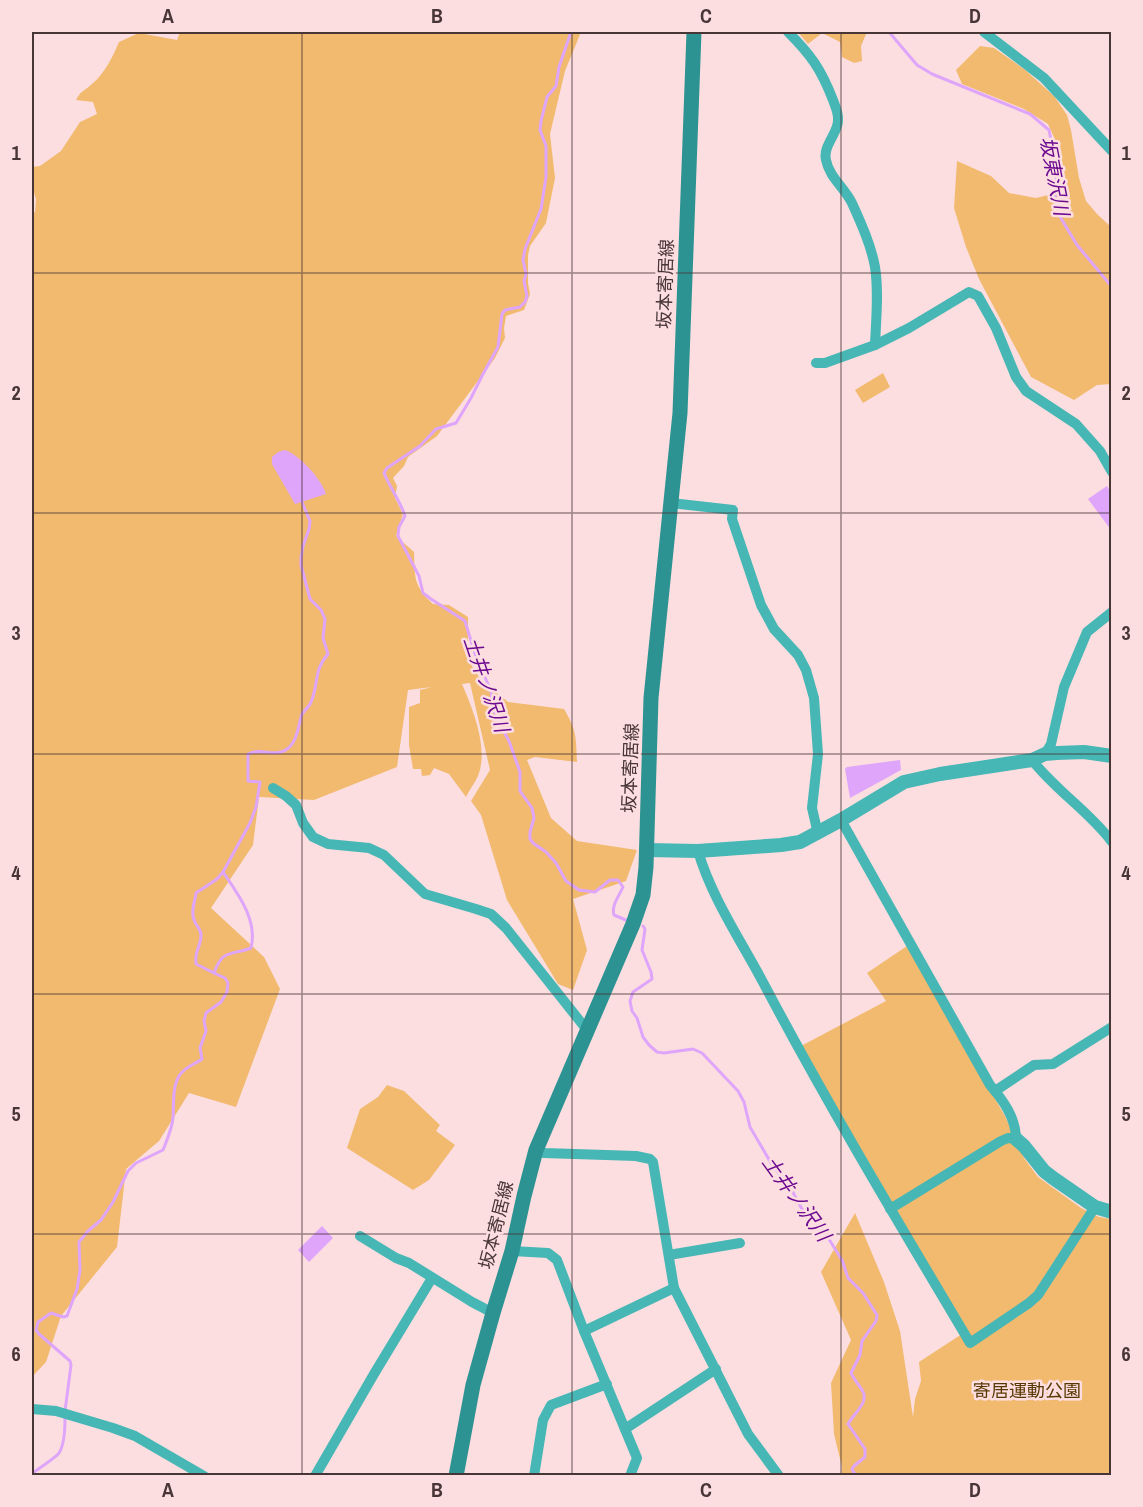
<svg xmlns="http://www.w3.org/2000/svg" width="1143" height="1507" viewBox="0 0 1143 1507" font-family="'Archivo Narrow','Noto Sans JP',sans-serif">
<rect width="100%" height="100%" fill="#fcdee0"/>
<g fill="#f1ba6f">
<path d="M 180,32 L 581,32 L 565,71 L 550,134 L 555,178 L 546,223 L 530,246 L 528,255 L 528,283 L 530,294 L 524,310 L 506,316 L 504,328 L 505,338 L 495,358 L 437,436 L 408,457 L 404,466 L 393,478 L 397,486 L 395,498 L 403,514 L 396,536 L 414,552 C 415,578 413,585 433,604 L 449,605 L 468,617 L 468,648 L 472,666 L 481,680 L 508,702 L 564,709 C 577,731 576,738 577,762 L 535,757 L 527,760 L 551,818 L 577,841 L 637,850 L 626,881 L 573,899 L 587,950 L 573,990 L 558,984 L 507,900 L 481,815 L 471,801 L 490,770 L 470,683 L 462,684 C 473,710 489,748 478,776 C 475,783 469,790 466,797 L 449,774 L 434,768 L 430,775 L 422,776 L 421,769 L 413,769 L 409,745 L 409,707 L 420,703 L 420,690 L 432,687 L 408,690 L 397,767 L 314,800 L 259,797 L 253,845 L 211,908 L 264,957 L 280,989 L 236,1107 L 189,1093 L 159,1141 L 126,1169 L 117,1247 L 61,1316 L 46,1362 L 32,1377 L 32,214 L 35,212 L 36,199 L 32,186 L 32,167 L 40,166 L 61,151 L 80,122 L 97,114 L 93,102 L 76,100 C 81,90 85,91 93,83 C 105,73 113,56 119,42 L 139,33 L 177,40 Z"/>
<path d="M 798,32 L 867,32 L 861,46 L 862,61 L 854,63 L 842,57 L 840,42 L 822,33 L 808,44 Z"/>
<path d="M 980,46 L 994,48 L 1024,69 L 1054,96 L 1067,115 L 1071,130 L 1079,178 L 1086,201 L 1097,214 L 1111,227 L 1111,384 L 1097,385 L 1074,400 L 1031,377 L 979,279 L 966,247 L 954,208 L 957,161 L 991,176 L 1009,193 L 1036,198 L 1060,192 L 1061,178 L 1058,146 L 1048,124 L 1024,109 L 962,84 L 956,70 Z"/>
<path d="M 883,373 L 890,387 L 863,403 L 855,390 Z"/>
<path d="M 907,946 L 1005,1116 L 1024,1158 L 1038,1177 L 1081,1208 L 1099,1217 L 1111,1219 L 1111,1475 L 841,1475 L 842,1467 L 834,1434 L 831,1383 L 851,1340 L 821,1272 L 855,1213 L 884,1282 L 900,1331 L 913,1417 L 915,1399 L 921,1381 L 919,1362 L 965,1332 L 801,1046 L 886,1001 L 867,973 Z"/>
<path d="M 387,1085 L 404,1091 L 440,1125 L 436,1131 L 455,1145 L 429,1180 L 413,1190 L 347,1148 L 360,1109 L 378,1097 Z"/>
</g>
<g fill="#dea5fb">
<path d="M 285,450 C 300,455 321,479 326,494 L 295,504 L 272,464 L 272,457 L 278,452 Z"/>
<path d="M 1107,486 L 1111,493 L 1111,530 L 1088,499 Z"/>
<path d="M 900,760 L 901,770 L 850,798 L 845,769 L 847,767 Z"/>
<path d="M 322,1226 L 333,1238 L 309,1262 L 298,1250 Z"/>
</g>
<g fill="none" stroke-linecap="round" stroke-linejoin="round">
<g stroke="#dea5fb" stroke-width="3">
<path d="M 571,32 L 559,67 L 556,86 L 547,97 L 541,121 L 540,130 L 546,146 L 546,177 L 541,209 L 525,249 L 523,260 L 526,274 L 524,281 L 527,296 L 525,302 L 520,307 L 505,310 L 502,314 L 498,347 L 483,374 L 471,398 L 456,423 L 436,429 L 420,446 L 387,468 L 384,473 C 390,488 400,500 405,516 L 399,527 L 398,536 L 419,576 L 423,593 L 431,599 L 465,621 L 476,657 L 491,691 L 493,708 L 499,723 L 509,741 L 520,772 L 520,791 L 532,808 L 534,818 L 530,832 L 530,839 L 533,843 L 546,852 L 556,863 L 566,881 L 579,890 L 595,892 L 610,880 L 618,880 L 623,887 C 619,896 611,906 614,915 L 628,921"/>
<path d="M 889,32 L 917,65 L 932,74 L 1030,114 L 1049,130 L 1057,171 L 1055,198 L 1059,215 L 1077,245 L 1112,287"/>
<path d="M 643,926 L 645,929 L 642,950 L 651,972 L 652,979 L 633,992 L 630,1001 L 632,1011 L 637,1018 L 643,1037 L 649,1045 L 657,1052 L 664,1053 L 693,1049 L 702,1053 L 738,1091 L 744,1102 L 750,1127 L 771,1163 L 790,1187 L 802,1209 L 822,1228 L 842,1260 L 848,1278 L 863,1293 L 877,1315 L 876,1321 L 862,1341 L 860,1355 L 851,1373 C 854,1379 858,1384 862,1390 C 870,1402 854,1413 848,1424 L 865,1449 L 865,1457 L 854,1466 L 852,1469 L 854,1473 L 859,1476"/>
<path d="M 214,973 L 196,964 C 194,951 201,947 201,935 C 201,929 197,927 195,922 C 190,913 195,902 196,893 L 217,879 L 223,872"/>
<path d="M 65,1411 L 71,1365 L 70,1361 L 39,1334 L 36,1330 L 38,1322 L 51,1313 L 63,1317 L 67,1316 L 77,1289 L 80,1270 L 79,1242 L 88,1231 L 101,1220 L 113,1202 L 128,1171 L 136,1163 L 163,1150 C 167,1140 172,1129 173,1118 C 174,1105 172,1088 179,1076 C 183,1068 195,1064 202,1059 L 200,1048 L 206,1031 L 204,1021 L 206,1013 L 221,1002 L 227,992 L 228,983 L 225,978 L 214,973 C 223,948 231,956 251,948 C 258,920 238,894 223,872 L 250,823 L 256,807 L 260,782 L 248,781 L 248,754 C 260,748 270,755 281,752 C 296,748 298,729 301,717 C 302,711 309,708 311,702 C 319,684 313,671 328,654 L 323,638 L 325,619 L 321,610 L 310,599 L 301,565 L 301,558 L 303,546 L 309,529 L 310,521 L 302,502"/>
<path d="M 32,1474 C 38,1468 56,1458 59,1453 C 65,1444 65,1428 65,1418"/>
</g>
<g stroke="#46b7b5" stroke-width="10">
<path d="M 788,32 C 811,55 821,69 833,100 C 836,108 840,117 837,126 C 834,137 823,148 826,160 C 829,177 845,188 852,203 C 861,223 871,245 875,267 C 879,292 876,320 875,345"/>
<path d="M 984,32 L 1044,78 L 1112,151"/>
<path d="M 816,363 L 825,363 L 875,345 L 909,328 L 969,292 L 978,296 L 996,328 L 1016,377 L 1026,391 L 1076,424 L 1100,451 L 1112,472"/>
<path d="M 671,503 L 733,510 L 732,519 L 761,605 L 774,629 L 798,655 L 806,670 L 814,698 L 818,754 L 812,808 L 818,834"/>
<path d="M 1045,754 L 1051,744 L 1064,687 L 1087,632 L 1112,612"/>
<path d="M 1032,760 C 1056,791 1089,811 1112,842"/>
<path d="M 273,788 L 286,796 L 296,805 L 303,823 L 313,837 L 328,844 L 369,848 L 384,855 L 425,894 L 476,909 L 491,914 L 506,928 L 587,1030"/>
<path d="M 841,820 L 990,1085 C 1003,1100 1016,1118 1016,1139 L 1008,1138 L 1001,1141 L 890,1209"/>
<path d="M 698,851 C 712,899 742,942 765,986 C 829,1107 900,1225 970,1343 L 1029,1303 L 1038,1295 L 1095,1207"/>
<path d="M 995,1091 L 1034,1065 L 1053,1064 L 1112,1027"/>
<path d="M 536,1150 L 544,1153 L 636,1156 L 650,1159 L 653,1162 L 674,1288 L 748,1434 L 779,1476"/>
<path d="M 360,1236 L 396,1258 L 409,1263 L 472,1302 L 493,1313"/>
<path d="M 512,1251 L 548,1253 L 557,1260 L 584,1331 L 637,1458 L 630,1476"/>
<path d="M 669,1255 L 740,1243"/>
<path d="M 584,1331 L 674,1288"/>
<path d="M 32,1409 L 56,1411 L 113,1428 L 135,1436 L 204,1476"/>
<path d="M 625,1429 L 716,1369"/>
<path d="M 315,1476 L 374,1374 L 432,1278"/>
<path d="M 534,1476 L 543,1420 L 551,1405 L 607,1384"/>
</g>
<g stroke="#46b7b5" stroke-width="14">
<path d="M 647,850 L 698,851 L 781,845 L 800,842 L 841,820 L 904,782 L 940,774 L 1032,760 L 1045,754 L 1057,753 L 1084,752 L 1112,756"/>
<path d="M 1016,1139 L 1024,1146 L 1044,1171 L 1053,1178 L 1095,1207 L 1112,1212"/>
</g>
<path stroke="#2c9392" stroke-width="15" d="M 456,1476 L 473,1385 L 493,1313 L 512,1251 L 524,1196 L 536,1150 L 633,924 L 643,895 L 646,867 L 651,698 L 680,413 L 694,32"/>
</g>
<path fill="none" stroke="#483536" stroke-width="1.5" stroke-opacity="0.55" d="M 302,32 L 302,1476M 572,32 L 572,1476M 841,32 L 841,1476M 32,273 L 1112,273M 32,513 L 1112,513M 32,754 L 1112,754M 32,994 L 1112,994M 32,1234 L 1112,1234"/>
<g text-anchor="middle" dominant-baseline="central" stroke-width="5" stroke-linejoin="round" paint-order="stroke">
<g font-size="18" fill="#483536" stroke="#fcdee0">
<text transform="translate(665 284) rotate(-88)">坂本寄居線</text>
<text transform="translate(630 768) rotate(-88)">坂本寄居線</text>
<text transform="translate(496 1225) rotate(-76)">坂本寄居線</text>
</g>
<g font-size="18" fill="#583801" stroke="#fcdee0">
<text x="1027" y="1390">寄居運動公園</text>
</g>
<g font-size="20" font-style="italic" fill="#6d0b91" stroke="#fcdee0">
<text transform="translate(1055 176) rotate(79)">坂東沢川</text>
<text transform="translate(487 684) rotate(71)">土井ノ沢川</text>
<text transform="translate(797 1198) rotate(54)">土井ノ沢川</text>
</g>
</g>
<rect width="1143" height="1507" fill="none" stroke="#fcdee0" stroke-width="66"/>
<rect x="33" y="33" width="1077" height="1441" fill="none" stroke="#483536" stroke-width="2"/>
<g font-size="20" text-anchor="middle" font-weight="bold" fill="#483536">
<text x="168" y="23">A</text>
<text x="437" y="23">B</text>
<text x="706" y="23">C</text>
<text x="975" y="23">D</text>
<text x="16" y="160">1</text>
<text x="1126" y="160">1</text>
<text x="16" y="400">2</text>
<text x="1126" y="400">2</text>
<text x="16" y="640">3</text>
<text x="1126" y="640">3</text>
<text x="16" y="880">4</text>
<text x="1126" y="880">4</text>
<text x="16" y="1121">5</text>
<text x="1126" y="1121">5</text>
<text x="16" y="1361">6</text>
<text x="1126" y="1361">6</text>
<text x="168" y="1497">A</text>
<text x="437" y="1497">B</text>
<text x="706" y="1497">C</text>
<text x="975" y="1497">D</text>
</g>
</svg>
